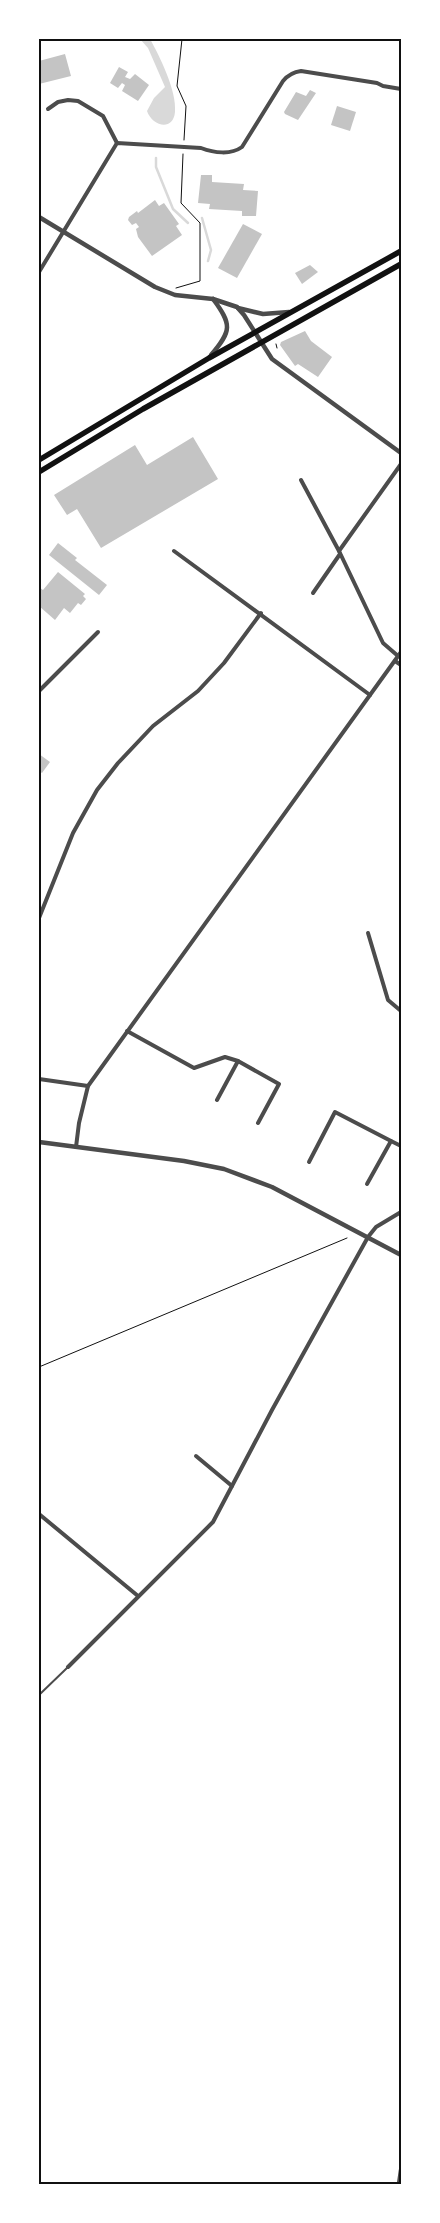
<svg xmlns="http://www.w3.org/2000/svg" width="440" height="2223" viewBox="0 0 440 2223" font-family="Cabin,sans-serif">
<rect width="100%" height="100%" fill="#fff"/>
<path fill="#d9d9d9" d="M 140,39 L 150,39 C 160,57 177,91 175,112 C 173,132 152,126 147,111 L 154,98 L 165,87 L 148,48 Z"/>
<g fill="none" stroke-linecap="round" stroke-linejoin="round">
<g stroke="#d9d9d9" stroke-width="2.5">
<path d="M 156,158 L 156,167 L 173,209 L 188,223"/>
<path d="M 202,218 L 211,250 L 208,261"/>
</g>
</g>
<g fill="#c4c4c4">
<path d="M 65,54 L 71,76 L 39,84 L 39,61 Z"/>
<path d="M 119,67 L 128,72 L 125,77 L 130,79 L 135,74 L 149,85 L 138,101 L 122,91 L 125,85 L 122,83 L 118,88 L 110,83 Z"/>
<path d="M 310,90 L 316,93 L 298,120 L 285,114 L 284,112 L 296,92 L 306,96 Z"/>
<path d="M 337,106 L 356,112 L 350,131 L 331,125 Z"/>
<path d="M 201,175 L 212,175 L 212,182 L 244,184 L 243,190 L 258,191 L 256,216 L 242,216 L 242,211 L 209,209 L 210,204 L 198,203 Z"/>
<path d="M 155,200 L 159,206 L 164,203 L 179,224 L 176,226 L 182,235 L 152,256 L 138,237 L 136,229 L 139,227 L 136,223 L 132,225 L 128,220 L 129,217 L 137,211 L 138,213 Z"/>
<path d="M 243,224 L 262,234 L 237,278 L 218,268 Z"/>
<path d="M 310,265 L 318,272 L 302,284 L 295,273 Z"/>
<path d="M 305,331 L 311,341 L 332,357 L 318,377 L 298,364 L 295,366 L 280,345 L 281,342 Z"/>
<path d="M 193,437 L 218,479 L 101,548 L 77,509 L 67,515 L 54,495 L 135,445 L 147,465 Z"/>
<path d="M 58,543 L 77,558 L 75,560 L 107,585 L 99,595 L 49,555 Z"/>
<path d="M 58,572 L 85,594 L 83,596 L 86,599 L 81,605 L 78,603 L 70,613 L 64,608 L 55,620 L 39,606 L 39,590 L 40,588 L 43,590 Z"/>
<path d="M 39,754 L 50,762 L 42,773 L 39,771 Z"/>
</g>
<g fill="none" stroke-linecap="round" stroke-linejoin="round">
<g stroke="#111" stroke-width="1">
<path d="M 182,39 L 177,86 L 186,106 L 184,140"/>
<path d="M 176,288 L 200,281 L 200,223 L 181,203 L 183,154"/>
<path d="M 276,344 L 277,348"/>
<path d="M 39,1367 L 347,1238"/>
</g>
<path stroke="#4c4c4c" stroke-width="2" d="M 39,1695 L 68,1667"/>
<g stroke="#4c4c4c" stroke-width="4">
<path d="M 48,109 L 58,102 L 68,100 L 78,101 L 103,116 L 117,143"/>
<path d="M 39,272 L 117,143 L 201,148 C 214,153 231,155 242,147 L 283,81 C 288,75 293,72 301,71 L 377,83 L 383,86 L 401,89"/>
<path d="M 301,480 L 339,551 L 383,643 L 398,656"/>
<path d="M 174,551 L 370,695"/>
<path d="M 339,551 L 401,464"/>
<path d="M 313,593 L 340,554"/>
<path d="M 395,661 L 401,665"/>
<path d="M 39,691 L 98,632"/>
<path d="M 39,918 L 73,833 L 97,790 L 118,763 L 153,726 L 198,691 L 224,663 L 261,613"/>
<path d="M 368,933 L 388,1000 L 401,1011"/>
<path d="M 127,1031 L 194,1068 L 225,1057 L 238,1061"/>
<path d="M 39,1079 L 88,1086"/>
<path d="M 217,1100 L 238,1061 L 279,1084 L 258,1123"/>
<path d="M 76,1147 L 79,1123 L 88,1086 L 401,652"/>
<path d="M 309,1162 L 335,1112 L 391,1141"/>
<path d="M 367,1184 L 391,1141 L 401,1146"/>
<path d="M 196,1456 L 232,1486"/>
<path d="M 39,1514 L 138,1596"/>
<path d="M 68,1667 L 213,1522 L 272,1410 L 368,1237 L 376,1227 L 401,1212"/>
</g>
<g stroke="#4c4c4c" stroke-width="4.5">
<path d="M 39,217 L 155,287 L 175,295 L 213,299 L 237,307 L 244,315 L 272,359 L 401,453"/>
<path d="M 238,308 L 263,314 L 289,312"/>
<path d="M 211,355 C 232,331 232,324 213,299"/>
<path d="M 39,1142 L 184,1161 L 224,1169 L 272,1187 L 401,1255"/>
<path d="M 399,2184 L 401,2170"/>
</g>
<g stroke="#111" stroke-width="5.5">
<path d="M 39,460 L 209,358 L 401,251"/>
<path d="M 39,472 L 143,409 L 401,264"/>
</g>
</g>
<rect width="440" height="2223" fill="none" stroke="#ffffff" stroke-width="80"/>
<rect x="40" y="40" width="360" height="2143" fill="none" stroke="#111" stroke-width="2"/>
</svg>
